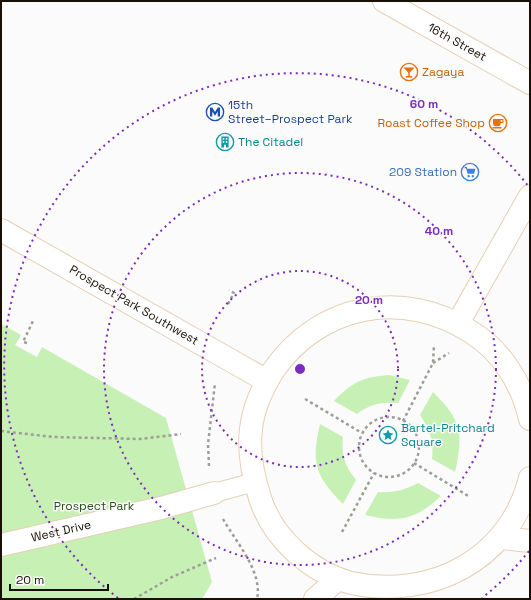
<svg xmlns="http://www.w3.org/2000/svg" width="531" height="600" viewBox="0 0 531 600" font-family="'Space Grotesk',sans-serif">
<rect width="100%" height="100%" fill="#fbfbfb"/>
<g fill="#c6f0b4">
<path d="M 1,324 L 21,335 L 15,345 L 37,357 L 42,347 L 166,418 L 212,582 L 202,599 L 1,599 Z"/>
<path d="M 389,375 L 410,380 L 398,403 C 381,402 370,404 357,414 L 334,401 C 352,382 363,377 389,375 Z"/>
<path d="M 433,392 C 461,419 464,434 455,472 L 432,459 C 434,441 430,430 420,415 Z"/>
<path d="M 320,424 L 343,437 C 341,455 345,466 356,480 L 343,504 C 315,476 311,462 320,424 Z"/>
<path d="M 418,483 L 441,496 C 415,520 399,523 365,515 L 378,492 C 393,493 405,490 418,483 Z"/>
</g>
<g fill="none" stroke-linecap="round" stroke-linejoin="round">
<defs>
<path id="service" d="M 214,493 L 255,482"/>
<path id="pedestrian" d="M 1,545 L 161,508 L 214,493"/>
<g id="minor">
<path d="M 384,1 L 530,83"/>
<path d="M 458,323 L 530,196"/>
<path d="M 502,538 L 530,541"/>
</g>
<g id="tertiary">
<path d="M 1,230 L 267,381"/>
<path d="M 530,419 C 522,384 502,351 471,332 C 403,288 319,304 273,371 C 262,389 253,408 251,429 C 248,452 253,476 260,498 C 273,539 311,572 351,583 C 432,600 510,559 530,478"/>
<path d="M 315,599 L 338,579"/>
</g>
</defs>
<use href="#service" stroke="#e7cfb4" stroke-width="20"/>
<use href="#pedestrian" stroke="#e7cfb4" stroke-width="24"/>
<use href="#minor" stroke="#e7cfb4" stroke-width="24"/>
<use href="#tertiary" stroke="#e7cfb4" stroke-width="24"/>
<g stroke="#a09d99" stroke-width="2.5" stroke-dasharray="3 3" stroke-linecap="butt">
<path d="M 228,304 L 234,293 L 229,290"/>
<path d="M 27,343 L 23,342 L 34,319"/>
<path d="M 433,363 L 449,353"/>
<path d="M 305,399 L 362,433"/>
<circle cx="389" cy="447" r="30"/>
<path d="M 403,421 L 433,363 L 434,345"/>
<path d="M 1,431 L 53,437 L 140,439 L 181,434"/>
<path d="M 414,463 L 470,497"/>
<path d="M 209,466 L 208,444 L 215,383"/>
<path d="M 223,519 C 236,542 263,572 257,599"/>
<path d="M 342,532 L 374,473"/>
<path d="M 134,599 L 172,577 L 216,558"/>
</g>
<use href="#service" stroke="#fff" stroke-width="18"/>
<use href="#pedestrian" stroke="#fff" stroke-width="22"/>
<use href="#minor" stroke="#fff" stroke-width="22"/>
<use href="#tertiary" stroke="#fff" stroke-width="22"/>
</g>
<g fill="none" stroke="#7b2cbf" stroke-width="2" stroke-dasharray="2 4">
<circle cx="300" cy="369" r="98"/>
<circle cx="300" cy="369" r="196"/>
<path d="M529 551A293 293 0 0 1 482 598M118 598A293 293 0 1 1 529 187"/>
</g>
<defs>
<symbol id="bar-ring" viewBox="-11 -11 22 22"><circle r="9.5" fill="#fbfbfb" stroke="#e8710a" stroke-width="1.5"/><path d="M-6-5H6L.8 .8V4.5H3.5V6h-7V4.5H-.8V.8Z" fill="#e8710a"/></symbol>
<symbol id="metro-ring" viewBox="-11 -11 22 22"><circle r="9.5" fill="#fbfbfb" stroke="#1a4fb4" stroke-width="1.5"/><path d="M-5.5 5V-5H-3L0 0L3-5H5.5V5H3V-.5L0 4L-3-.5V5Z" fill="#1a4fb4"/></symbol>
<symbol id="cafe-ring" viewBox="-11 -11 22 22"><circle r="9.5" fill="#fbfbfb" stroke="#e8710a" stroke-width="1.5"/><path d="M-5.5-4.5H6V0H3Q3 3.5 0 3.5H-2.5Q-5.5 3.5-5.5 0ZM3-3.2v2h1.7v-2ZM-6 4.5H4V6H-6Z" fill="#e8710a"/></symbol>
<symbol id="building-ring" viewBox="-11 -11 22 22"><circle r="9.5" fill="#fbfbfb" stroke="#0f9aa8" stroke-width="1.5"/><path d="M-4-6H4V6H1V3H-1V6H-4ZM-2.5-4.3h1.7v1.8h-1.7ZM.8-4.3h1.7v1.8H.8ZM-2.5-1h1.7V.8h-1.7ZM.8-1h1.7V.8H.8Z" fill="#0f9aa8"/></symbol>
<symbol id="supermarket-ring" viewBox="-11 -11 22 22"><circle r="9.5" fill="#fbfbfb" stroke="#3f7fe0" stroke-width="1.5"/><path d="M-6-5.5h2.5l.6 2H6L4.5 2H-2.5L-4.4-4H-6ZM-1.5 3.2a1.3 1.3 0 1 0 .1 0ZM3 3.2a1.3 1.3 0 1 0 .1 0Z" fill="#3f7fe0"/></symbol>
<symbol id="sight-ring" viewBox="-11 -11 22 22"><circle r="9.5" fill="#fbfbfb" stroke="#0f9aa8" stroke-width="1.5"/><path d="M0-6L1.8-2.2L6-1.7L2.9 1.2L3.7 5.4L0 3.3L-3.7 5.4L-2.9 1.2L-6-1.7L-1.8-2.2Z" fill="#0f9aa8"/></symbol>
</defs>
<g fill-rule="evenodd">
<use href="#bar-ring" x="399" y="62" width="20" height="20"/>
<use href="#metro-ring" x="205" y="102" width="20" height="20"/>
<use href="#cafe-ring" x="488" y="113" width="20" height="20"/>
<use href="#building-ring" x="215" y="132" width="20" height="20"/>
<use href="#supermarket-ring" x="460" y="162" width="20" height="20"/>
<use href="#sight-ring" x="378" y="425" width="20" height="20"/>
</g>
<g text-anchor="middle" dominant-baseline="central" stroke-width="3" stroke-linejoin="round" paint-order="stroke">
<g font-size="12" fill="#181007" stroke="#fbfbfb">
<text transform="translate(457 42) rotate(29)">16th Street</text>
<text transform="translate(134 305) rotate(30)">Prospect Park Southwest</text>
<text transform="translate(61 531) rotate(-13)">West Drive</text>
</g>
<g font-size="12" fill="#c56008" stroke="#fbfbfb" text-anchor="start">
<text x="422" y="72">Zagaya</text>
<text x="485" y="123" text-anchor="end">Roast Coffee Shop</text>
</g>
<g font-size="12" fill="#164399" stroke="#fbfbfb" text-anchor="start">
<text x="228" y="105">15th<tspan x="228" dy="14">Street–Prospect Park</tspan></text>
</g>
<g font-size="12" fill="#0d838f" stroke="#fbfbfb" text-anchor="start">
<text x="238" y="142">The Citadel</text>
<text x="401" y="428">Bartel-Pritchard<tspan x="401" dy="14">Square</tspan></text>
</g>
<g font-size="12" fill="#366cbe" stroke="#fbfbfb" text-anchor="end">
<text x="457" y="172">209 Station</text>
</g>
<g font-size="12" fill="#2a4d19" stroke="#fbfbfb">
<text x="94" y="506">Prospect Park</text>
</g>
</g>
<circle cx="300" cy="369" r="6" fill="#7b2cbf" stroke="#fbfbfb" stroke-width="2"/>
<g font-size="12" text-anchor="middle" font-weight="bold" fill="#7b2cbf" stroke="#fbfbfb" stroke-width="3" stroke-linejoin="round" paint-order="stroke">
<text x="424" y="108">60 m</text>
<text x="439" y="235">40 m</text>
<text x="369" y="304">20 m</text>
</g>
<rect width="531" height="600" fill="none" stroke="#181007" stroke-width="4"/>
<path d="M10 584v6h98v-6" fill="none" stroke="#181007" stroke-width="2"/>
<text x="16" y="584" font-size="12" fill="#181007" stroke="#fbfbfb" stroke-width="3" paint-order="stroke">20 m</text>
</svg>
